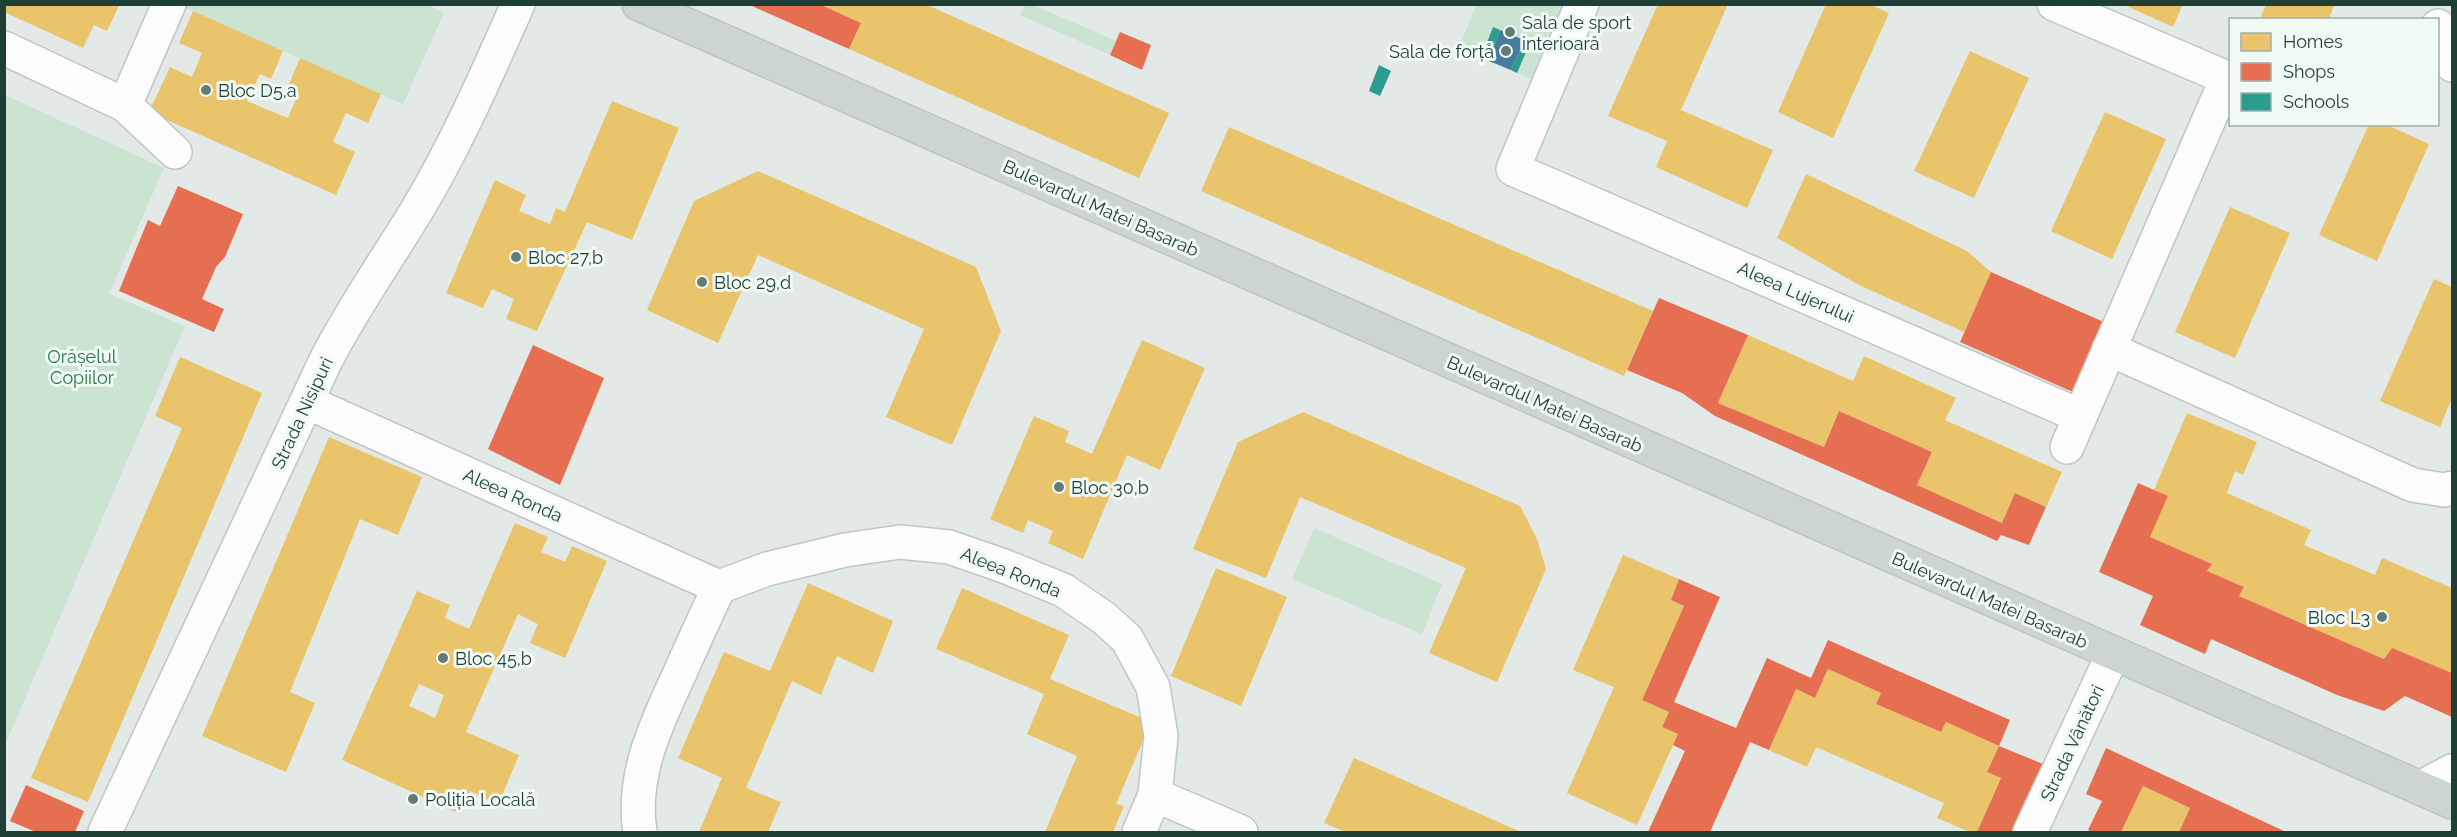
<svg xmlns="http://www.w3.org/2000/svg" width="2457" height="837" viewBox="0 0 2457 837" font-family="Raleway,sans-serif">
<rect width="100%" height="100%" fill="#e3e9e6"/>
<g fill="#cbe4d2">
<path d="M 426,4 L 444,13 L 403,104 L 179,5 Z"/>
<path d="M 1025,5 L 1033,5 L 1116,41 L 1110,55 L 1020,15 Z"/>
<path d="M 1476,5 L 1567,5 L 1535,81 L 1459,48 Z"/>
<path d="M 5,95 L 164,168 L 109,294 L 185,326 L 5,745 Z"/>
<path d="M 1314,528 L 1442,584 L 1422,634 L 1292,579 Z"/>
</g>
<g fill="#e9c46a" fill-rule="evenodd">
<path d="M 4,4 L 120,4 L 107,31 L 94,25 L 83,48 L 4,12 Z"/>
<path d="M 819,4 L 925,4 L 1169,113 L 1139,178 L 849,49 L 861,23 Z"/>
<path d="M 1658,4 L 1728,4 L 1681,110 L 1773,150 L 1747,208 L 1656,167 L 1667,141 L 1608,116 Z"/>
<path d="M 1826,4 L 1869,4 L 1889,13 L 1833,138 L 1778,112 Z"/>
<path d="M 2122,4 L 2183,4 L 2173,27 Z"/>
<path d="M 2266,4 L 2335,4 L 2328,20 L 2260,20 Z"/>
<path d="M 193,11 L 283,51 L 271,79 L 260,74 L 247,101 L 266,109 L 288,118 L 298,94 L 287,89 L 300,58 L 381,94 L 368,123 L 346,113 L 333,142 L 355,152 L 336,195 L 149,112 L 170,67 L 192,77 L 202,53 L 179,43 Z"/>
<path d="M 1970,51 L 2029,78 L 1974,198 L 1914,171 Z"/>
<path d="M 612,101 L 679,128 L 632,240 L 587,222 L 537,331 L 506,319 L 514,299 L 492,289 L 483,308 L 446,293 L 495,180 L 526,195 L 519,211 L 550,224 L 556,208 L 565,212 Z"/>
<path d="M 2105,112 L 2166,139 L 2112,259 L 2051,231 Z"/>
<path d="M 2369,124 L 2385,124 L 2429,144 L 2377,261 L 2319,235 Z"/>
<path d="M 1229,127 L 1653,311 L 1624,376 L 1201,191 Z"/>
<path d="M 758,171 L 976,267 L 1001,331 L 952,445 L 886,417 L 924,329 L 758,255 L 718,343 L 647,310 L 694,201 Z"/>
<path d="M 1806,174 L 1967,251 L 1991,272 L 1964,332 L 1859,285 L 1777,238 Z"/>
<path d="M 2230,207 L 2290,233 L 2235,358 L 2175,332 Z"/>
<path d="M 2434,279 L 2452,287 L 2452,398 L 2440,427 L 2380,401 Z"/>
<path d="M 1748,335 L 1853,381 L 1864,356 L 1956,398 L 1945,420 L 2062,472 L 2046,507 L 2015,493 L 2002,523 L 1917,485 L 1932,452 L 1839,411 L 1824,447 L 1718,403 Z"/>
<path d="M 1142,340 L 1205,368 L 1160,470 L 1127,455 L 1083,559 L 1048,543 L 1053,531 L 1028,520 L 1023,533 L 990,519 L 1034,416 L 1069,431 L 1065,442 L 1092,454 Z"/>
<path d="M 180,357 L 262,393 L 88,802 L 31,778 L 182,428 L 155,416 Z"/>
<path d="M 1303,412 L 1520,506 L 1537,539 L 1546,569 L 1497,682 L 1429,653 L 1466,568 L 1300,497 L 1266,578 L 1193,549 L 1238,442 Z"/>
<path d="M 2187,413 L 2257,442 L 2243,475 L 2235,471 L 2227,493 L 2311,530 L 2304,545 L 2375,575 L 2382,558 L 2452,588 L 2452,673 L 2392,648 L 2384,659 L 2239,596 L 2244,587 L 2207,571 L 2212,564 L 2150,537 L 2168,496 L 2154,490 Z"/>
<path d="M 329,437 L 422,477 L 398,535 L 360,519 L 290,692 L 315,703 L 286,772 L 202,736 Z"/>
<path d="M 515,523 L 548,537 L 541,552 L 565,562 L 572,546 L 607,561 L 565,658 L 530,643 L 538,624 L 518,614 L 466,732 L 519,755 L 498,805 L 470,791 L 460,814 L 342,760 L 417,591 L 450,605 L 445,618 L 469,629 ZM 419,684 L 444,695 L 435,718 L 409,706 Z"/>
<path d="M 1623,555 L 1679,579 L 1671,600 L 1684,606 L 1642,700 L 1669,712 L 1662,727 L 1678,734 L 1637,825 L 1567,793 L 1614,687 L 1573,670 Z"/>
<path d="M 1216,568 L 1287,597 L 1241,706 L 1171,676 Z"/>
<path d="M 808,583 L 893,621 L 873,673 L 837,656 L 821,695 L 792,681 L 746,788 L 781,802 L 768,832 L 699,832 L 722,778 L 678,758 L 724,652 L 770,671 Z"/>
<path d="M 962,588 L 1069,635 L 1050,679 L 1151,722 L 1116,804 L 1124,806 L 1113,832 L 1045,832 L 1077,756 L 1027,734 L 1044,694 L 936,649 Z"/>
<path d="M 1828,669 L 1881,693 L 1876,704 L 1941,732 L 1946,722 L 1999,746 L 1987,772 L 2001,778 L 1977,832 L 1970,832 L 1937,818 L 1944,803 L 1816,747 L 1807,767 L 1769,750 L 1796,689 L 1815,698 Z"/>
<path d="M 1354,758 L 1471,810 L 1521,832 L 1346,832 L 1324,823 Z"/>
<path d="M 2143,786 L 2190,808 L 2179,832 L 2121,832 Z"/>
</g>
<g fill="#e76f51">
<path d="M 752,4 L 819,4 L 861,23 L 849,49 L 754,7 Z"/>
<path d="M 1120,32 L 1151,45 L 1142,70 L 1110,55 Z"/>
<path d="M 178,186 L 243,214 L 225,257 L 216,267 L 202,299 L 224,309 L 214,332 L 119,291 L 148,220 L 160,226 Z"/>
<path d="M 1991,272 L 2106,323 L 2075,393 L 1960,342 Z"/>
<path d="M 1659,298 L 1748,335 L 1718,403 L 1824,447 L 1839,411 L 1932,452 L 1917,485 L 2002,523 L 2015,493 L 2046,507 L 2029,545 L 2001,535 L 1997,541 L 1715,416 L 1682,393 L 1627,370 Z"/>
<path d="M 533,345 L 604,378 L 560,485 L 488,449 Z"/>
<path d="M 2138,483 L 2168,496 L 2150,537 L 2212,564 L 2207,571 L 2244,587 L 2239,596 L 2384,659 L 2392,648 L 2452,673 L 2452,717 L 2405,696 L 2384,711 L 2337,695 L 2211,639 L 2205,654 L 2140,625 L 2153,596 L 2099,572 Z"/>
<path d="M 1679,579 L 1720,597 L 1674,702 L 1736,728 L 1767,658 L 1811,678 L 1828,640 L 2010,720 L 1999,746 L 1946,722 L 1941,732 L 1876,704 L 1881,693 L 1828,669 L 1815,698 L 1796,689 L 1769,750 L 1750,742 L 1710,832 L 1648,832 L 1685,751 L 1673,745 L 1678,734 L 1662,727 L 1669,712 L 1642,700 L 1684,606 L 1671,600 Z"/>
<path d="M 1999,746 L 2043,764 L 2012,832 L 1977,832 L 2001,778 L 1987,772 Z"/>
<path d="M 2106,748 L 2286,832 L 2179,832 L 2190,808 L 2143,786 L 2121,832 L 2093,832 L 2088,830 L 2102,801 L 2086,794 Z"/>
<path d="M 26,785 L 84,811 L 75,832 L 36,832 L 10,821 Z"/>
</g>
<g fill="#2a9d8f">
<path d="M 1493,27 L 1500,30 L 1489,61 L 1481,58 Z"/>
<path d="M 1524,40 L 1530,43 L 1517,73 L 1511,70 Z"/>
<path d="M 1379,65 L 1391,71 L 1380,96 L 1369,91 Z"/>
</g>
<path fill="#457b9d" d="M 1500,30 L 1524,40 L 1511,70 L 1489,61 Z"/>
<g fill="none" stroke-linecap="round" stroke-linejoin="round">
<defs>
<g id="street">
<path d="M 1582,4 L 1513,169 L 2080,416"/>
<path d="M 2054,4 L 2227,78 L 2230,78"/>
<path d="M 2438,26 L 2452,65"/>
<path d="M 4,48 L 125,105 L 169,4"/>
<path d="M 125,105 L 175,152"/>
<path d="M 2109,349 L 2413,485 L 2444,490 L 2452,488"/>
<path d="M 307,402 L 719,587"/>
<path d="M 2067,447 L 2227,78"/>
<path d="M 2420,788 L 2452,771"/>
<path d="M 1155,795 L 1241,832"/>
<path d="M 105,832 L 325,362 C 352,309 386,261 417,210 C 456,145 487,74 518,4"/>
<path d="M 640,832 C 631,777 656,724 679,675 C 692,645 706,616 719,587 L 767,569 L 845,550 L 900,542 L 949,547 L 1004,566 L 1063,590 L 1104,618 L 1127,639 L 1153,687 L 1161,736 L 1155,795 L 1139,832"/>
<path d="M 2030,832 L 2113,654"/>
</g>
<path id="primary" d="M 639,4 L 2452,802"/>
</defs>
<use href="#street" stroke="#c0c6c3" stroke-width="36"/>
<use href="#primary" stroke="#bbc5c3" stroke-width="36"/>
<use href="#street" stroke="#fbfcfb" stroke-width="33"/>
<use href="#primary" stroke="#ccd5d2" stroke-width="33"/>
</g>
<g fill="#647a74" stroke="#f1f9f5" stroke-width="2">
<circle cx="1510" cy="32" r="6"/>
<circle cx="1506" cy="51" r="6"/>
<circle cx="206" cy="90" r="6"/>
<circle cx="516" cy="257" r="6"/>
<circle cx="702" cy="282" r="6"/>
<circle cx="1059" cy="487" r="6"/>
<circle cx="2382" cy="617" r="6"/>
<circle cx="443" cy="658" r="6"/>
<circle cx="413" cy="799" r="6"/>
</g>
<g text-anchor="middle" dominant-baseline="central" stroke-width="6" stroke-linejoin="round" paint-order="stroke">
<g font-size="18" fill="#1f3e36" stroke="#f1f9f5" text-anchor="start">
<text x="1522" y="22">Sala de sport<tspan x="1522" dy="21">interioară</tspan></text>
<text x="1494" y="51" text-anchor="end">Sala de forță</text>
<text x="218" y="90">Bloc D5,a</text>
<text x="528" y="257">Bloc 27,b</text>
<text x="714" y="282">Bloc 29,d</text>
<text x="1071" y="487">Bloc 30,b</text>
<text x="2370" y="617" text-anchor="end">Bloc L3</text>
<text x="455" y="658">Bloc 45,b</text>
<text x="425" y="799">Poliția Locală</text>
</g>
<g font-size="18" fill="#1f3e36" stroke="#f1f9f5">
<text transform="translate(1101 208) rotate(24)">Bulevardul Matei Basarab</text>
<text transform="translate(1796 292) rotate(24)">Aleea Lujerului</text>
<text transform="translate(1545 404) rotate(24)">Bulevardul Matei Basarab</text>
<text transform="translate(302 413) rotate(-65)">Strada Nisipuri</text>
<text transform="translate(513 495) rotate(24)">Aleea Ronda</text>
<text transform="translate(1011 572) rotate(22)">Aleea Ronda</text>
<text transform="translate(1990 600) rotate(24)">Bulevardul Matei Basarab</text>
<text transform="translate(2072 743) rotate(-65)">Strada Vânători</text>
</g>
<g font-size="18" fill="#267945" stroke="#f1f9f5">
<text x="82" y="356">Orășelul<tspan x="82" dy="21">Copiilor</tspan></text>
</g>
</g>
<rect width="2457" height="837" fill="none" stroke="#1f3e36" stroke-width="12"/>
<rect x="2229" y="18" width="210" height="108" fill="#f1f9f5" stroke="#9daea9" stroke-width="1.5"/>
<rect x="2241" y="33" width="30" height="18" fill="#e9c46a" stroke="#9daea9" stroke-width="1.5"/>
<text x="2283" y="48" font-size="18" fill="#1f3e36">Homes</text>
<rect x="2241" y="63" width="30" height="18" fill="#e76f51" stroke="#9daea9" stroke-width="1.5"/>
<text x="2283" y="78" font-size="18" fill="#1f3e36">Shops</text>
<rect x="2241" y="93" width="30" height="18" fill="#2a9d8f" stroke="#9daea9" stroke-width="1.5"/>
<text x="2283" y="108" font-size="18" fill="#1f3e36">Schools</text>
</svg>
